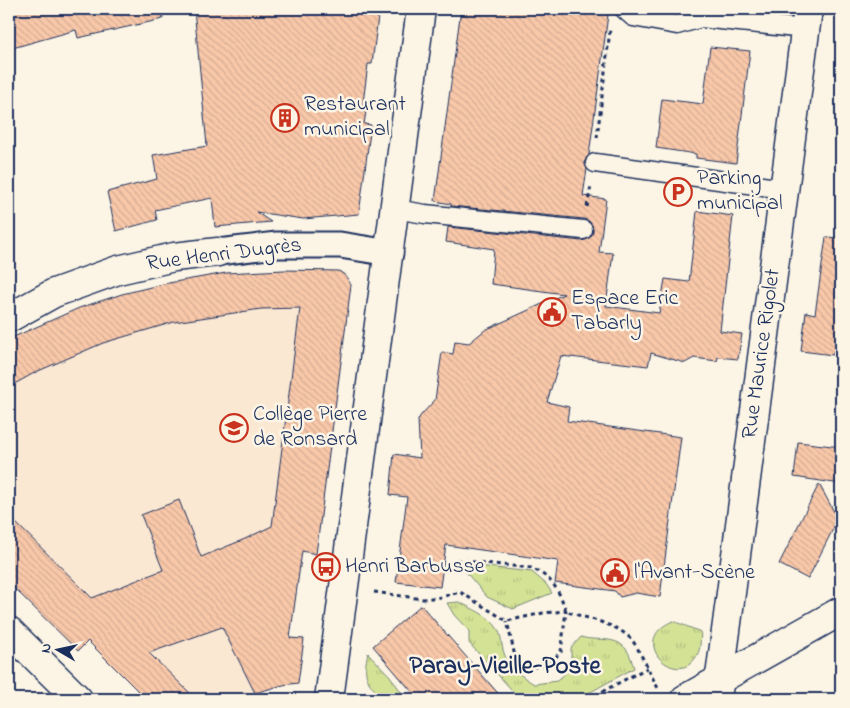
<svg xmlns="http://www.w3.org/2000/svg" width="850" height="708" viewBox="0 0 850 708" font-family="'Indie Flower',sans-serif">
<defs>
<pattern id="grass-tufts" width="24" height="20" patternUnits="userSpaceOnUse" patternTransform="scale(1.25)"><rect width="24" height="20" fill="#d4e295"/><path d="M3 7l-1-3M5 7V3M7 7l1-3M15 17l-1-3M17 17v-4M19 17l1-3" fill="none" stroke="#b5c283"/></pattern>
<pattern id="building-back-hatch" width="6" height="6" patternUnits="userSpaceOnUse" patternTransform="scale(1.25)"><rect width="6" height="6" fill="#f9c8a9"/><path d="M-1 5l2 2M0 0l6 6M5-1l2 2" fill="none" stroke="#d5ac94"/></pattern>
</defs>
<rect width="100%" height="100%" fill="#fcf5e5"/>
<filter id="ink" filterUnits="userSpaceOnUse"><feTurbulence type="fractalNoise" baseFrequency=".02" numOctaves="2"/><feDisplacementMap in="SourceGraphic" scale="10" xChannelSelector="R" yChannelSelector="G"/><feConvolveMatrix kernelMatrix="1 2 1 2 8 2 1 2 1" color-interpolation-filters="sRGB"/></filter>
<g filter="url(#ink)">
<path fill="#fbe8d3" d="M 284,270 L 339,271 L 346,276 L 348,290 L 351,290 L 316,554 L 302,552 L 290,637 L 304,639 L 298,683 L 270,688 L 255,693 L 245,699 L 146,699 L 88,642 L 78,651 L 9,583 L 9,339 L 79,308 L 122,294 L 163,283 L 226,273 Z"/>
<g fill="url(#grass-tufts)" stroke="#78887a">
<path d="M 459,564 L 532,572 L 546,584 L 552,593 L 513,609 L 487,597 Z"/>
<path d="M 459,602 C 472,609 489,615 497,628 C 502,636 501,642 503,650 C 507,666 521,676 534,684 L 557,681 L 571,668 L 571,648 L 581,637 C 596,642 615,635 626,649 C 630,654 632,662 634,668 L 578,699 L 520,699 L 469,643 L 469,631 L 454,615 L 447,603 Z"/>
<path d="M 673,621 L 701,632 C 700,640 701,649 697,655 C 679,691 625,641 673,621 Z"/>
<path d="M 368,653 L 390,676 L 406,699 L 386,699 C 367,686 362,675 368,653 Z"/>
</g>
<g fill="url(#building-back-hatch)" stroke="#1b2f5e">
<path d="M 9,9 L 162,9 L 163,19 L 78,38 L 76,30 L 9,49 Z"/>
<path d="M 194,9 L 379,9 L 372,64 L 368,64 L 362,111 L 366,112 L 364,124 L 371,125 L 359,214 L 303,219 L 256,212 L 271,222 L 215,227 L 212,198 L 155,210 L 157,220 L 116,231 L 107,192 L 157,179 L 153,155 L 207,146 Z"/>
<path d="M 461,9 L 604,9 L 604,14 L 608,15 L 589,155 L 585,161 L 587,169 L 583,196 L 606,199 L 599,252 L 613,253 L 606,306 L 659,313 L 665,279 L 689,282 L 697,211 L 733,216 L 720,331 L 742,334 L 738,359 L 718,357 L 717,361 L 694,358 L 685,363 L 651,353 L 648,366 L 561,356 L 547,402 L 569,407 L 567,421 L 681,437 L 660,597 L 636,593 L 620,597 L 615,591 L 555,583 L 558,561 L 446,545 L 440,587 L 396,582 L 407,497 L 390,495 L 394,454 L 420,458 L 418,420 L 421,415 L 435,400 L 442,352 L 453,354 L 455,341 L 469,343 L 485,330 L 564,294 L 491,284 L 494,249 L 446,242 L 448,227 L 582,241 L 588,239 L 593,232 L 592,225 L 589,221 L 584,219 L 451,206 L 451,204 L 435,201 Z"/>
<path d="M 710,47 L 750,51 L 736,163 L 696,158 L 696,154 L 656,148 L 662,99 L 703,104 Z"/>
<path d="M 826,237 L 841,238 L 841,324 L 833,355 L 801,351 L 806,312 L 815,314 Z"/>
<path d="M 284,270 L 339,271 L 346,276 L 351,285 L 316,554 L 302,551 L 290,638 L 304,639 L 298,683 L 283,685 L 255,693 L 222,627 L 149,653 L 196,699 L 146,699 L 88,641 L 78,651 L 9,583 L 9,516 L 92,598 L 163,570 L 141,515 L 179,500 L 201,557 L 245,539 L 272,526 L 300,308 L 261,309 L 174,322 L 103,343 L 36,372 L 9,387 L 9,339 L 79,308 L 122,294 L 163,284 L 226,273 Z"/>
<path d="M 798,442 L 841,447 L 841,484 L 794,477 Z"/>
<path d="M 819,484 L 838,519 L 808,579 L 779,564 Z"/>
<path d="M 421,605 L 503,699 L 418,699 L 373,646 Z"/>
</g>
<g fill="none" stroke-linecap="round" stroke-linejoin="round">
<defs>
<g id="service">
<path d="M 624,9 L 633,17 L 677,25 L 701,18 L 805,29"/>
<path d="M 595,163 L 784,189"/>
<path d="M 395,209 L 425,214 L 583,230"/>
</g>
<path id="pedestrian" d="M 218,252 L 277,245 L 340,245 L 390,253"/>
<g id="minor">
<path d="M 9,318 L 54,293 L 118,270 L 174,257 L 218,252"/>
<path d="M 717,699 L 808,9"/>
</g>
<g id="tertiary">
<path d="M 9,631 L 78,699"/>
<path d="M 329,699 L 421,9"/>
<path d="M 685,699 L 841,611"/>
</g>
</defs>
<use href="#service" stroke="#1b2f5e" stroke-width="21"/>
<use href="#pedestrian" stroke="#1b2f5e" stroke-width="29"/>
<use href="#minor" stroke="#1b2f5e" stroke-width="31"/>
<use href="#tertiary" stroke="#1b2f5e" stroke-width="31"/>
<g stroke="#1b2f5e" stroke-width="3" stroke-dasharray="4 4" stroke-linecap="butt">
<path d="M 597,138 L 610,30"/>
<path d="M 587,207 L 591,186"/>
<path d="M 456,560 L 531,568 C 552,577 559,590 566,611 C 587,619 616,623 631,639 C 639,648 651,676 658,688"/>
<path d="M 374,592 L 423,599 L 441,597 L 460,592 L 507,621 L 543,613 L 566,611 L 561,652 L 547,665 L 527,668 L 516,661 L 507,621"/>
<path d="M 588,699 L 647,668"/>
</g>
<use href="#service" stroke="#fcf5e5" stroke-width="18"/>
<use href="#pedestrian" stroke="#fcf5e5" stroke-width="25"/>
<use href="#minor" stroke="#fcf5e5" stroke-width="28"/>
<use href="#tertiary" stroke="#fcf5e5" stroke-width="28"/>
</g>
</g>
<defs>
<symbol id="building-ring" viewBox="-11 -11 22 22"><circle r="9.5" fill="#fcf5e5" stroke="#c8321e" stroke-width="1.5"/><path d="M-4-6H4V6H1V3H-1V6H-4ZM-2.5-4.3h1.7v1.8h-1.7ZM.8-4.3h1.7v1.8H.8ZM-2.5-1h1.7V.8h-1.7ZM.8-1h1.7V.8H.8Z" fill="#c8321e"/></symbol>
<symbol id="parking-ring" viewBox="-11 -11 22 22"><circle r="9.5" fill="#fcf5e5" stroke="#c8321e" stroke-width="1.5"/><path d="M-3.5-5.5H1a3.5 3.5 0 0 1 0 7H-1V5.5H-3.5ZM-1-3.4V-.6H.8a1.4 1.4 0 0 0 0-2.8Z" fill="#c8321e"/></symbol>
<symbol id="civic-ring" viewBox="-11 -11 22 22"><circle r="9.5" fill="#fcf5e5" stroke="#c8321e" stroke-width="1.5"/><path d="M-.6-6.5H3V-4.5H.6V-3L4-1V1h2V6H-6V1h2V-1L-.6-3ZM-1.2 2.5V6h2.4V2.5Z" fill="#c8321e"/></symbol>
<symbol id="school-ring" viewBox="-11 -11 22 22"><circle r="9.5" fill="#fcf5e5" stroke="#c8321e" stroke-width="1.5"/><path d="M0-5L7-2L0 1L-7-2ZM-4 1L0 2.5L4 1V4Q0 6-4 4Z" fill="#c8321e"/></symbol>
<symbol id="bus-ring" viewBox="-11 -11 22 22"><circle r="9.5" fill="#fcf5e5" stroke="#c8321e" stroke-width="1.5"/><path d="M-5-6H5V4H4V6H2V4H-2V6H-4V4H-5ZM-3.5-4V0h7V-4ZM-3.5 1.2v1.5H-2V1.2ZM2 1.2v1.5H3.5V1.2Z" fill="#c8321e"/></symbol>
</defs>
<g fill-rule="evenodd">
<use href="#building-ring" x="269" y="102" width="32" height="32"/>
<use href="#parking-ring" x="662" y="176" width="32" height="32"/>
<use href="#civic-ring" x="536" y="296" width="32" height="32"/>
<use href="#school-ring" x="218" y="412" width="32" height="32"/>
<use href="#bus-ring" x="310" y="551" width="32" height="32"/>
<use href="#civic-ring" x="599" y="557" width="32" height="32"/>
</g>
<g text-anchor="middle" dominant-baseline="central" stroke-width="5" stroke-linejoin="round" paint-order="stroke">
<g font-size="22" fill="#1b2f5e" stroke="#fcf5e5" text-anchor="start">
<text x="304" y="105">Restaurant<tspan x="304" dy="25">municipal</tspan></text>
<text x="697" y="179">Parking<tspan x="697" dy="25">municipal</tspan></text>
<text x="571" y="299">Espace Eric<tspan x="571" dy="25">Tabarly</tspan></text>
<text x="253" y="415">Collège Pierre<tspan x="253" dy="25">de Ronsard</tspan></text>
<text x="345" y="567">Henri Barbusse</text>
<text x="634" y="573">l'Avant-Scène</text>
</g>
<g font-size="22" fill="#1b2f5e" stroke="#fcf5e5">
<text transform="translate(224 255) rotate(-7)">Rue Henri Dugrès</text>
<text transform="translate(762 354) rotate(-82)">Rue Maurice Rigolet</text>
</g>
<g font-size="25" font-weight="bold" fill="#1b2f5e" stroke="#fcf5e5">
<text x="505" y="667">Paray-Vieille-Poste</text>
</g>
</g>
<rect width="850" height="708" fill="none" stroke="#fcf5e5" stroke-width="30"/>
<rect x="15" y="15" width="820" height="678" fill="none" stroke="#1b2f5e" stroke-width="2" filter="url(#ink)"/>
<g transform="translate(58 650) rotate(279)" stroke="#fcf5e5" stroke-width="4" paint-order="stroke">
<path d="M0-4L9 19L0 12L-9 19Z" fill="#1b2f5e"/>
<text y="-8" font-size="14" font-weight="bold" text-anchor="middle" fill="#1b2f5e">N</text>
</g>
</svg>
